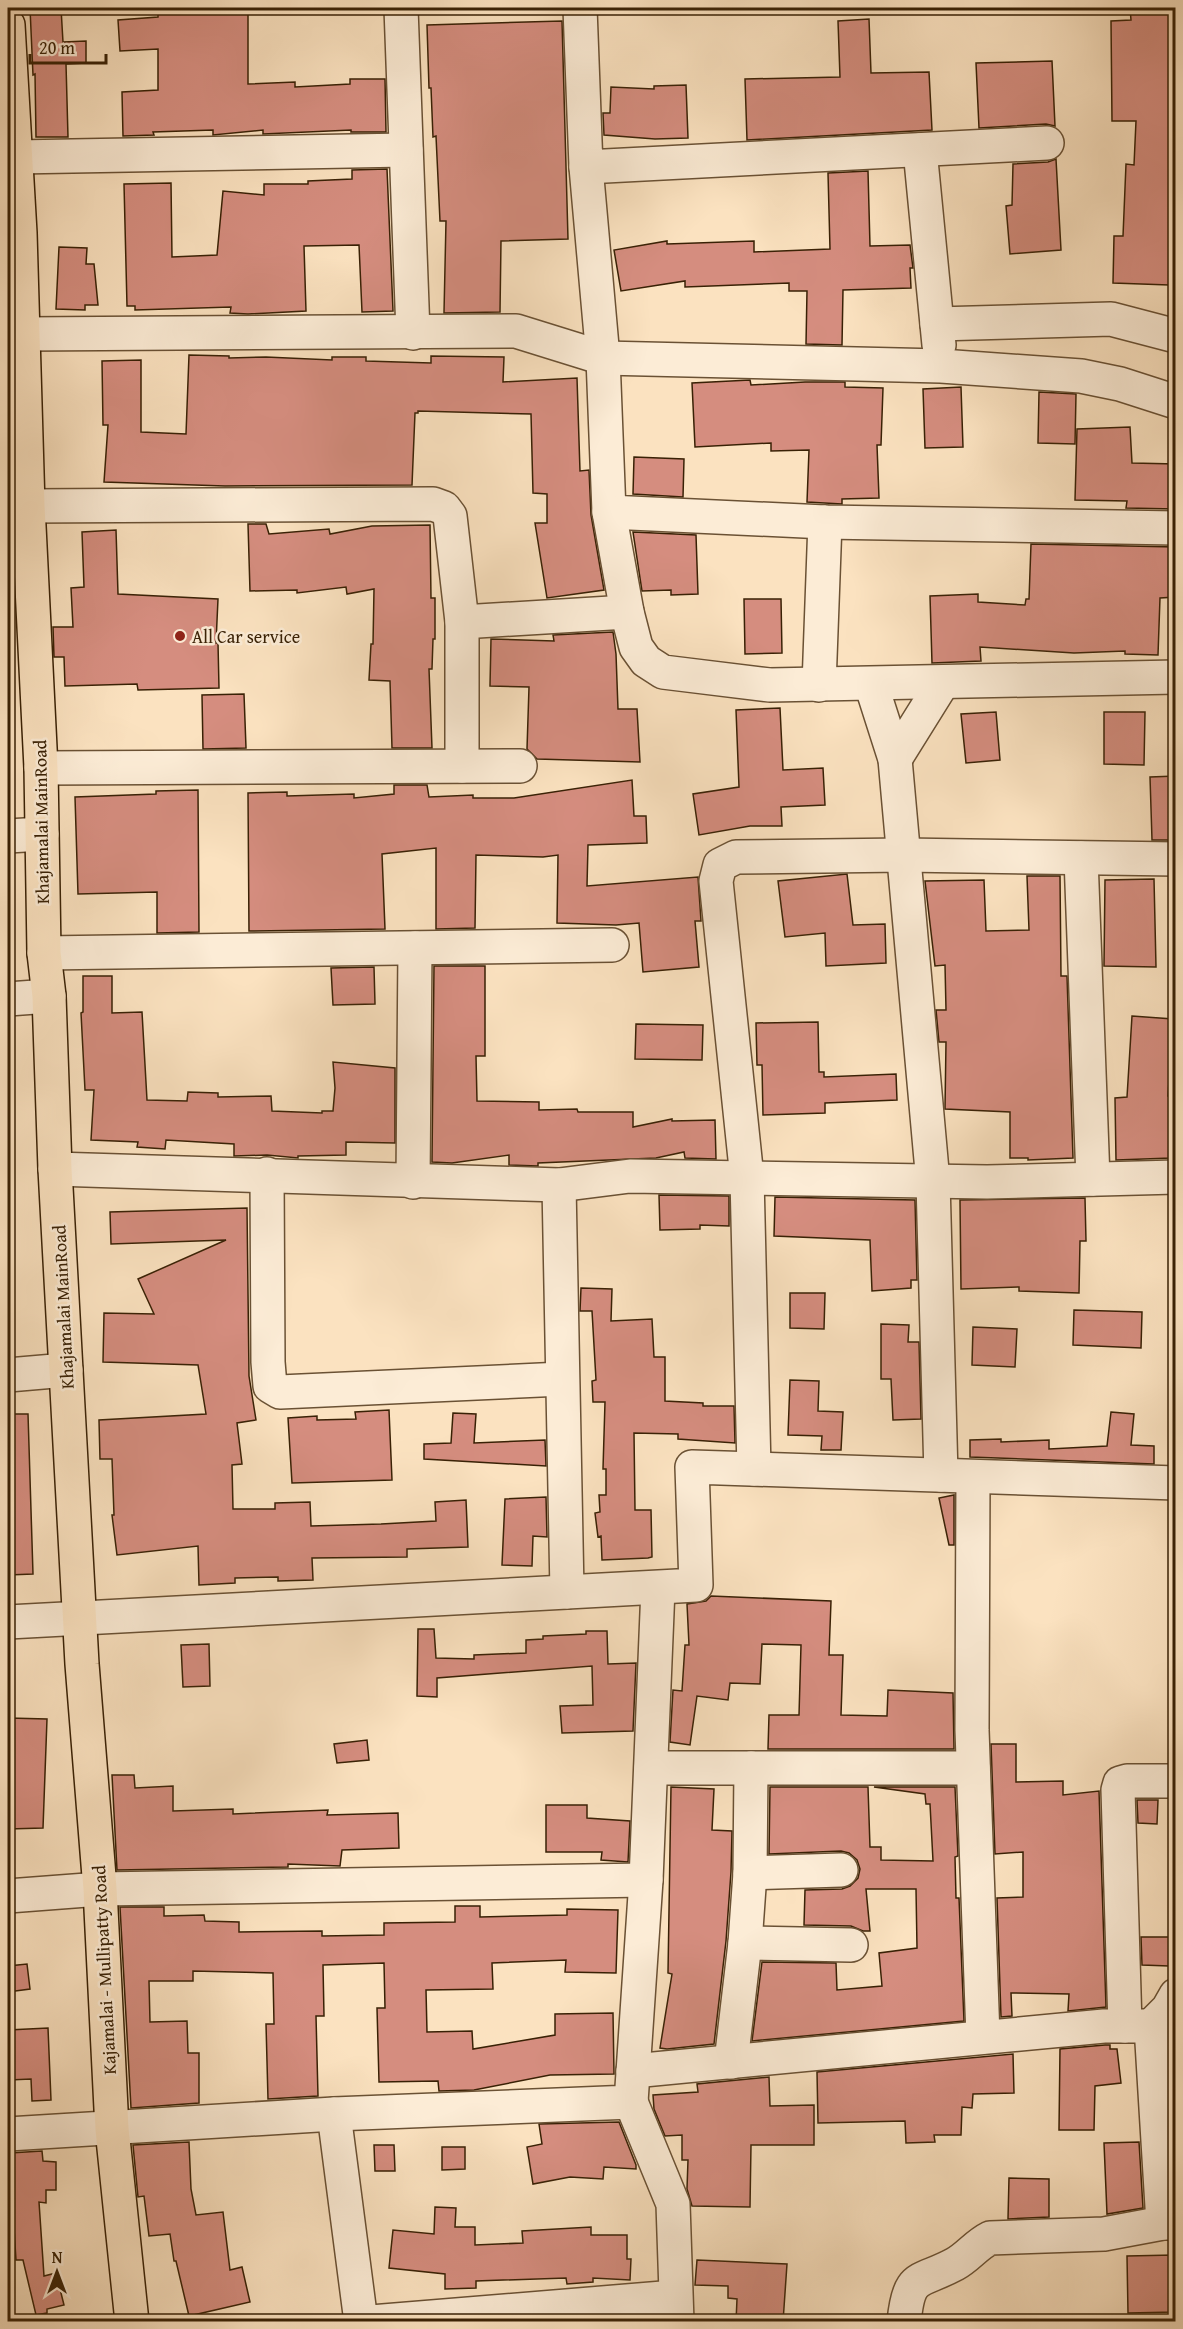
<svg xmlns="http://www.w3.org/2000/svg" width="1183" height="2329" viewBox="0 0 1183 2329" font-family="'Gentium Book Plus',serif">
<rect width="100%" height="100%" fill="#fbe2c0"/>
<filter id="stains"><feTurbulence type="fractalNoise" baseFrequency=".00333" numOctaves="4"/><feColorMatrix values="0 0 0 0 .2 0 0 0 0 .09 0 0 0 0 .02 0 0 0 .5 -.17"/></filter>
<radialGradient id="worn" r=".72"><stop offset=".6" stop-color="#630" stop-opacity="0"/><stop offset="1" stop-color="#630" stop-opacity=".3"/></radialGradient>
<g fill="#d58d7f" stroke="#392105" stroke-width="1.5">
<path d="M 30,8 L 61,8 L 63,42 L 86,41 L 86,63 L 66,64 L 68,137 L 36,137 L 35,74 L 33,75 Z"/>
<path d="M 1130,8 L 1171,8 L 1172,20 L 1174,20 L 1176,112 L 1169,285 L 1113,283 L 1114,236 L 1123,236 L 1126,164 L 1134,165 L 1136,121 L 1112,121 L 1111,21 L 1131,20 Z"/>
<path d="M 200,10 L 248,10 L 248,84 L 295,82 L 295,87 L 350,84 L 350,79 L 385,79 L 386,132 L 351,132 L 351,130 L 263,134 L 263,130 L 213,135 L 213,130 L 153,132 L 154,135 L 123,136 L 122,92 L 158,90 L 158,49 L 120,51 L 118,20 L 158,17 L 158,14 L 200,14 Z"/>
<path d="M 869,19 L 871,73 L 929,72 L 932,130 L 747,140 L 745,79 L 840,77 L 838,21 Z"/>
<path d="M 562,21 L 568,239 L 501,241 L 500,312 L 444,313 L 446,221 L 440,221 L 436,136 L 433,137 L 431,88 L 429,88 L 427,25 Z"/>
<path d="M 1052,61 L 1055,126 L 1046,124 L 979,128 L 976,63 Z"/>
<path d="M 686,85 L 688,138 L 655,139 L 604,135 L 603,113 L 610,113 L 611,87 L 654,89 L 654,86 Z"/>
<path d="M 1056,159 L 1061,250 L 1010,254 L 1006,206 L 1012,205 L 1013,164 L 1048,162 Z"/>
<path d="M 387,169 L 393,311 L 362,312 L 359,245 L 304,246 L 306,311 L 248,314 L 230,313 L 231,307 L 135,310 L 135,306 L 127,306 L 124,184 L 171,183 L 172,257 L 217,255 L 223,191 L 264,195 L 264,184 L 308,184 L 308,181 L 352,179 L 352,170 Z"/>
<path d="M 868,171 L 870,246 L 910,245 L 913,268 L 910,268 L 911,288 L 843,290 L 842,345 L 806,344 L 807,291 L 789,291 L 789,283 L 685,287 L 685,281 L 621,291 L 614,250 L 667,241 L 667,244 L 754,241 L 754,252 L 830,249 L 828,173 Z"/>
<path d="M 59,247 L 87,248 L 86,264 L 94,264 L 98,305 L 85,305 L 85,310 L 56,309 Z"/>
<path d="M 189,355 L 229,356 L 229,358 L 266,357 L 332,360 L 332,357 L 366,357 L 366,361 L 431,363 L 431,356 L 504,357 L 503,382 L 577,378 L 580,471 L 589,470 L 591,515 L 604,590 L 547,598 L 535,523 L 547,523 L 547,494 L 533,493 L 531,414 L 418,411 L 418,413 L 415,413 L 412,485 L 225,486 L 104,482 L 108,425 L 103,425 L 102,361 L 141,360 L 141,432 L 186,434 Z"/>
<path d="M 750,380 L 751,385 L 805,382 L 845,382 L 845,387 L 883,388 L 881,445 L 877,445 L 879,498 L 842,499 L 842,504 L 807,502 L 809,450 L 771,451 L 771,443 L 695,447 L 692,383 Z"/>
<path d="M 961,387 L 963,447 L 925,448 L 923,389 Z"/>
<path d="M 1039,392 L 1076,394 L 1075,444 L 1038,443 Z"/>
<path d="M 1130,427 L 1132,463 L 1176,464 L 1176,509 L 1126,508 L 1127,501 L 1075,500 L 1077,429 Z"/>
<path d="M 634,457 L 684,459 L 683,497 L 633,494 Z"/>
<path d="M 248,524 L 266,524 L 269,534 L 329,529 L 330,534 L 372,526 L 430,525 L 431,598 L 435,598 L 435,639 L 433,639 L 432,669 L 429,669 L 432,748 L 392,748 L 390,681 L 369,680 L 371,644 L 373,644 L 374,589 L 347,594 L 346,587 L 297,593 L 297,590 L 250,591 Z"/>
<path d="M 116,530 L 118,594 L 218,599 L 216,643 L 218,643 L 219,688 L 138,690 L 137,684 L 65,686 L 64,657 L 54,657 L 53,627 L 73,627 L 71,588 L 84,587 L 82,532 Z"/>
<path d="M 633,532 L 696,535 L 698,594 L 671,595 L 671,590 L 642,591 Z"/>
<path d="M 1031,544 L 1176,547 L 1176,597 L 1160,598 L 1158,655 L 1125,654 L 1125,651 L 1074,653 L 980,647 L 981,661 L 932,663 L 930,596 L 978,594 L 978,602 L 1025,605 L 1026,599 L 1029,599 Z"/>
<path d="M 744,599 L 781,599 L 782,653 L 745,654 Z"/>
<path d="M 613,632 L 616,654 L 618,709 L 637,709 L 640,762 L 537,759 L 527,749 L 529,687 L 490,686 L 491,639 L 554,641 L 553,635 Z"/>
<path d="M 244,694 L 246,748 L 203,749 L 202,695 Z"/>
<path d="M 780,708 L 783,770 L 823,768 L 825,805 L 781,807 L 782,826 L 750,826 L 699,835 L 693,794 L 739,787 L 736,710 Z"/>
<path d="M 996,712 L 1000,760 L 966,763 L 961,714 Z"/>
<path d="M 1104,712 L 1145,712 L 1144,765 L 1104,764 Z"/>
<path d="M 1176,776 L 1176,840 L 1152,840 L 1150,777 Z"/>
<path d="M 632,780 L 634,816 L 646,816 L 647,843 L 588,845 L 587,886 L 698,877 L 701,921 L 695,921 L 699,967 L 643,972 L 639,923 L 616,925 L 557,923 L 558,855 L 543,857 L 476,855 L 475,928 L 436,929 L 436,848 L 382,854 L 385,929 L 249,931 L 248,793 L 287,792 L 287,796 L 354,794 L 354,798 L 394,794 L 394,785 L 427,785 L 429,797 L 473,795 L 473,798 L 514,798 Z"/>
<path d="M 198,790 L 199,932 L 157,933 L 157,892 L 78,894 L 75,797 L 156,794 L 156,791 Z"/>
<path d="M 847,874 L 853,925 L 885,924 L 886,963 L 826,966 L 825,933 L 785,937 L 778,881 Z"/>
<path d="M 1027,876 L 1060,876 L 1061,976 L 1067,976 L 1073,1158 L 1028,1160 L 1028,1158 L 1010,1158 L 1010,1112 L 945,1109 L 946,1042 L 939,1042 L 936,1010 L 946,1010 L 945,965 L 935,966 L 925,881 L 984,880 L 986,931 L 1029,930 Z"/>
<path d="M 1154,879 L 1156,967 L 1104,966 L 1105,880 Z"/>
<path d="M 434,966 L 485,966 L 485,1056 L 476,1056 L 477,1101 L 539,1102 L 539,1110 L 577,1109 L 578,1112 L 633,1112 L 633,1127 L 672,1119 L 672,1121 L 715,1120 L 716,1159 L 685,1158 L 684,1152 L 656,1158 L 538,1163 L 538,1166 L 509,1165 L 509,1155 L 452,1163 L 432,1162 Z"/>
<path d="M 374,967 L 375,1004 L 333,1005 L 331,968 Z"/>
<path d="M 83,976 L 112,976 L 112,1013 L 142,1012 L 147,1100 L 187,1101 L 188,1092 L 218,1093 L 218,1097 L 271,1096 L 272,1111 L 322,1113 L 322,1111 L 333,1111 L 335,1088 L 333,1062 L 395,1068 L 395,1143 L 346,1142 L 346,1155 L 298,1156 L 298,1158 L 267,1155 L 234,1156 L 234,1144 L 166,1140 L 165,1149 L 137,1147 L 138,1142 L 91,1140 L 94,1090 L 85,1090 L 81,1013 L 83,1012 Z"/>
<path d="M 1132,1016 L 1173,1019 L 1168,1096 L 1170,1096 L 1171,1158 L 1116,1160 L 1115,1098 L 1127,1097 Z"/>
<path d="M 818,1022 L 819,1072 L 824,1072 L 824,1077 L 896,1074 L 897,1100 L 825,1103 L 825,1113 L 763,1115 L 762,1065 L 757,1065 L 756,1023 Z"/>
<path d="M 636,1024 L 703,1025 L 702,1060 L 635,1059 Z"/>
<path d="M 659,1195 L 729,1196 L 729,1226 L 700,1225 L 700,1229 L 660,1230 Z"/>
<path d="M 775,1197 L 915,1200 L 917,1280 L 911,1280 L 911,1288 L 872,1291 L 870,1240 L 774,1236 Z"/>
<path d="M 1085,1198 L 1086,1241 L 1080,1241 L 1079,1293 L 1019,1291 L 1019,1287 L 961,1289 L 960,1200 Z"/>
<path d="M 247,1208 L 249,1376 L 256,1420 L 237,1423 L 242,1464 L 232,1465 L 233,1509 L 275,1509 L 275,1503 L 310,1502 L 311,1526 L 381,1524 L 436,1521 L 435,1502 L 466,1500 L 468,1547 L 407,1549 L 407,1557 L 312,1558 L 313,1580 L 278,1581 L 278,1577 L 235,1578 L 235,1583 L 199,1585 L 198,1546 L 117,1555 L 112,1515 L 114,1515 L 112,1459 L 100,1459 L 99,1420 L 206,1414 L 198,1365 L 103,1362 L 104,1313 L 154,1314 L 138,1279 L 226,1240 L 111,1244 L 110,1212 Z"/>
<path d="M 581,1288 L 612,1289 L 611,1321 L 652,1319 L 654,1357 L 665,1357 L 665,1401 L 703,1403 L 703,1406 L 734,1406 L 735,1443 L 678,1439 L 678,1434 L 634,1433 L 635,1510 L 651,1510 L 652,1557 L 648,1558 L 602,1560 L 601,1536 L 598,1537 L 595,1513 L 600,1512 L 599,1495 L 606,1495 L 606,1469 L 603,1469 L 605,1402 L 593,1402 L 592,1381 L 596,1380 L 592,1311 L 580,1311 Z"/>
<path d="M 790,1293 L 825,1293 L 824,1329 L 790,1328 Z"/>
<path d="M 1074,1310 L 1142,1312 L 1141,1348 L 1073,1345 Z"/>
<path d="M 881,1324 L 909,1325 L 908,1342 L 919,1342 L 921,1419 L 893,1420 L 891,1379 L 881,1379 Z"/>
<path d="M 973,1327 L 1017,1329 L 1015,1367 L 972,1365 Z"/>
<path d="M 790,1380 L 819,1381 L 818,1411 L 843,1412 L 841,1450 L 821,1450 L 822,1436 L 788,1435 Z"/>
<path d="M 389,1410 L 392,1480 L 292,1483 L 288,1418 L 317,1416 L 317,1420 L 356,1419 L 355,1412 Z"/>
<path d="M 1111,1412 L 1134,1414 L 1131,1445 L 1154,1446 L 1154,1464 L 970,1457 L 970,1440 L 1001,1439 L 1001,1442 L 1049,1440 L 1049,1449 L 1107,1446 Z"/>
<path d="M 453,1413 L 476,1414 L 474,1443 L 545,1440 L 546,1466 L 424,1459 L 424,1444 L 451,1443 Z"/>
<path d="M 8,1414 L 28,1414 L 33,1574 L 8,1575 Z"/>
<path d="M 954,1495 L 954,1545 L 949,1545 L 939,1498 Z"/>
<path d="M 546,1497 L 547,1537 L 533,1536 L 532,1566 L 502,1565 L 505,1499 Z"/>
<path d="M 711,1596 L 831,1601 L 829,1655 L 843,1655 L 841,1715 L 887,1716 L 888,1690 L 953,1693 L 954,1749 L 768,1749 L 769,1715 L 799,1715 L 801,1645 L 762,1644 L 760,1684 L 730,1683 L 728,1700 L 697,1696 L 690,1745 L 670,1742 L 673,1690 L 682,1691 L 685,1645 L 689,1645 L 687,1604 L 706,1601 Z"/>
<path d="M 418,1629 L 434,1629 L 436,1658 L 474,1659 L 474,1655 L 526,1653 L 526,1640 L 543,1639 L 543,1636 L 586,1634 L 586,1631 L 607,1631 L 608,1664 L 636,1663 L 633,1731 L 562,1733 L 560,1706 L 593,1705 L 592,1666 L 437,1678 L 437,1697 L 417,1696 Z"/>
<path d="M 209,1644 L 210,1686 L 183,1687 L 181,1645 Z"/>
<path d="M 8,1718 L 47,1719 L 43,1828 L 8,1829 Z"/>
<path d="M 367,1740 L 369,1760 L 337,1763 L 334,1744 Z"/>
<path d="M 991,1744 L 1016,1744 L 1016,1782 L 1063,1781 L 1063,1795 L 1099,1791 L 1106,2007 L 1068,2011 L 1069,1994 L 1011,1993 L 1012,2016 L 1001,2017 L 997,1898 L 1023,1897 L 1023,1852 L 995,1854 Z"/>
<path d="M 112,1775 L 134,1775 L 135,1788 L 173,1786 L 173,1811 L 233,1809 L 233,1814 L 328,1810 L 327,1815 L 398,1813 L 399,1848 L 342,1850 L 340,1866 L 288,1864 L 288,1867 L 117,1870 Z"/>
<path d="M 671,1787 L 714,1789 L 712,1830 L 732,1831 L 731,1872 L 726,1941 L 714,2044 L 667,2049 L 660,2048 L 672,1974 L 668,1973 Z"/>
<path d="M 770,1787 L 868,1787 L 870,1847 L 881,1847 L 881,1860 L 933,1861 L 930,1804 L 926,1804 L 925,1794 L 874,1787 L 955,1787 L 958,1856 L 955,1857 L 956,1898 L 959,1898 L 964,2021 L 752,2041 L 762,1962 L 836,1963 L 837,1990 L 882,1986 L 879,1953 L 917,1948 L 916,1889 L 866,1889 L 870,1931 L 863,1931 L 851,1926 L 804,1925 L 805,1890 L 842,1889 L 850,1886 L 858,1878 L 860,1869 L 857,1860 L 849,1853 L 841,1851 L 769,1854 Z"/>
<path d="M 1137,1800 L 1158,1800 L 1157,1824 L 1138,1823 Z"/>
<path d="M 546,1805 L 587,1805 L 587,1818 L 630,1821 L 628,1862 L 601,1860 L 602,1852 L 546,1852 Z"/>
<path d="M 455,1906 L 480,1906 L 480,1917 L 567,1915 L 567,1909 L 618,1910 L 616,1973 L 565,1972 L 566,1960 L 492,1963 L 493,1989 L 426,1990 L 427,2032 L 472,2031 L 473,2049 L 555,2035 L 555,2014 L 613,2013 L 614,2074 L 550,2075 L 474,2090 L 439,2091 L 438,2081 L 379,2082 L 377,2008 L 385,2008 L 384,1963 L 323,1965 L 324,2016 L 316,2016 L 318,2096 L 268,2099 L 266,2024 L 274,2024 L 273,1973 L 193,1971 L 193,1981 L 149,1981 L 150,2022 L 187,2021 L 188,2053 L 199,2053 L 199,2103 L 131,2108 L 120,1907 L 164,1907 L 164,1916 L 204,1915 L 205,1921 L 239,1922 L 239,1932 L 322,1931 L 322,1936 L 384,1935 L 384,1923 L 455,1922 Z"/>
<path d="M 1141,1937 L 1170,1937 L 1169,1966 L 1142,1965 Z"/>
<path d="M 27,1964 L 30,1989 L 8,1992 L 8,1966 Z"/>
<path d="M 48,2028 L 51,2100 L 32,2101 L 31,2079 L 9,2080 L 8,2030 Z"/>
<path d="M 1105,2045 L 1110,2045 L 1110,2049 L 1117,2049 L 1121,2083 L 1095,2086 L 1094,2130 L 1059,2130 L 1060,2049 Z"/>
<path d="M 1013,2054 L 1014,2093 L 973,2094 L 972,2108 L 962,2107 L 961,2135 L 934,2135 L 935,2142 L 906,2143 L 905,2121 L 818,2123 L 817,2072 Z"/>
<path d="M 769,2077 L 770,2106 L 814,2105 L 814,2145 L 751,2145 L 750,2207 L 692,2206 L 687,2189 L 688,2160 L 682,2160 L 682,2135 L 665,2136 L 654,2109 L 653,2095 L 698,2092 L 697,2084 Z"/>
<path d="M 619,2122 L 636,2165 L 636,2169 L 604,2167 L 603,2179 L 570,2177 L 533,2184 L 527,2147 L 542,2144 L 539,2124 Z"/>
<path d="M 189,2142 L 191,2189 L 196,2215 L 223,2212 L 230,2270 L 242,2267 L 250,2302 L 189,2316 L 176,2261 L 174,2261 L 170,2234 L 149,2236 L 144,2196 L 138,2197 L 133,2145 Z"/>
<path d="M 1139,2142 L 1143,2208 L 1107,2214 L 1104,2143 Z"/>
<path d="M 374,2145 L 394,2145 L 395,2171 L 375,2171 Z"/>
<path d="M 442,2147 L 465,2147 L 465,2169 L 442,2170 Z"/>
<path d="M 42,2151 L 43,2161 L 56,2162 L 56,2190 L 46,2190 L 46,2203 L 39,2202 L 44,2276 L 56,2273 L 64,2305 L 47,2309 L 47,2313 L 36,2315 L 23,2260 L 16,2260 L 12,2197 L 8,2197 L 10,2153 Z"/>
<path d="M 1009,2178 L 1049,2179 L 1049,2217 L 1008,2219 Z"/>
<path d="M 435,2207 L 456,2208 L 455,2227 L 475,2227 L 475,2245 L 523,2243 L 522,2231 L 591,2227 L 591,2235 L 627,2235 L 627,2259 L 631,2259 L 630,2280 L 593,2278 L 593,2282 L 567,2284 L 566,2278 L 476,2281 L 476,2288 L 445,2289 L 445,2274 L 389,2268 L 393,2230 L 434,2234 Z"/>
<path d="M 1174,2255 L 1175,2312 L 1128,2313 L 1127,2256 Z"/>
<path d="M 697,2260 L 787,2264 L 783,2322 L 736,2322 L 737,2299 L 728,2298 L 728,2286 L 695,2285 Z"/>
</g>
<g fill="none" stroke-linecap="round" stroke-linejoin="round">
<defs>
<g id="minor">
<path d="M 401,8 L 413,333"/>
<path d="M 580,8 L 586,167 L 1047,143"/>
<path d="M 920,150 L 939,345"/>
<path d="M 16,157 L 406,150"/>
<path d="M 586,167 L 603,358 L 609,512 L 825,522 L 1176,528"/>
<path d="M 937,324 L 1111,319 L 1176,336"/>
<path d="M 24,334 L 516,331 L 603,358 L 941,366 L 1081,376 L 1120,384 L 1176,402"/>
<path d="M 28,506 L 433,504 L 444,508 L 450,516 L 462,622 L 462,766"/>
<path d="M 609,512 L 627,612 L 636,647 L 646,661 L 663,672 L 770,685 L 1176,677"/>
<path d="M 462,622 L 627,612"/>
<path d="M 871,684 L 895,759 L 933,1182 L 941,1475"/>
<path d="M 819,685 L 825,522"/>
<path d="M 895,759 L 943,682"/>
<path d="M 41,768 L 520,766"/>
<path d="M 8,836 L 42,834"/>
<path d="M 1081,858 L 1093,1179"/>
<path d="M 44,953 L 612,945"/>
<path d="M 8,999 L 49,996"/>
<path d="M 55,1169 L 559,1185 L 630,1176 L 987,1182 L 1176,1177"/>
<path d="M 267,1174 L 268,1362 L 270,1386 L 280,1392 L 562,1379"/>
<path d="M 413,1182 L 415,948"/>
<path d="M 559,1185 L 567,1592"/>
<path d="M 8,1375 L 66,1370"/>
<path d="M 754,1469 L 747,1178 L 716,881 L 720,865 L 736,857 L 904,855 L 1176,859"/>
<path d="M 973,1477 L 972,1730 L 983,2037"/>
<path d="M 8,1622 L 696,1585 L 692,1467 L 1176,1483"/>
<path d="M 651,1768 L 973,1768"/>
<path d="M 750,1873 L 841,1870"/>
<path d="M 8,1896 L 100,1889 L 646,1880"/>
<path d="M 745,1943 L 851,1945"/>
<path d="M 1125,2026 L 1118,1790 L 1120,1783 L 1127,1781 L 1176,1781"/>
<path d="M 1151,2026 L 1168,2009 L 1176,1995"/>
<path d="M 731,2062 L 745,1943 L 750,1873 L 751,1768"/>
<path d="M 633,2071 L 1104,2026 L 1151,2026 L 1163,2223 L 1176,2223"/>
<path d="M 631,2102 L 673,2204 L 677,2322"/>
<path d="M 334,2114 L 361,2322"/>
<path d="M 8,2134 L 334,2114 L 631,2102 L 646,1880 L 658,1588"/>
<path d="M 371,2322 L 675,2297"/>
<path d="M 904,2322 C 909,2272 918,2284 955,2264 C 968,2257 976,2245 990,2238 L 1104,2234 L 1163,2223"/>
</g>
<path id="major" d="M 8,25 L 20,233 L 28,506 L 41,768 L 44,953 L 49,996 L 55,1169 L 82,1664 L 100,1889 L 112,2129 L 132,2322"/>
</defs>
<use href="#minor" stroke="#6a5134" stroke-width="36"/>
<use href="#major" stroke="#392105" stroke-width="36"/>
<use href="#minor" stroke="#fcecd6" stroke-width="33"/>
<use href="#major" stroke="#fbe2c0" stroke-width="33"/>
</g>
<circle fill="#8f2418" stroke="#fcecd6" stroke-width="2" cx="180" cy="636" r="6"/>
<g text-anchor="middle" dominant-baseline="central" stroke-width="5" stroke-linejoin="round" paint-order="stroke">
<g font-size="18" fill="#392105" stroke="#fcecd6" text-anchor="start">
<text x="192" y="636">All Car service</text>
</g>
<g font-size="18" fill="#392105" stroke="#fcecd6">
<text transform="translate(41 822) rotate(-91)">Khajamalai MainRoad</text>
<text transform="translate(63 1307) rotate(-93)">Khajamalai MainRoad</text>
<text transform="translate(104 1970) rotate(-93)">Kajamalai - Mullipatty Road</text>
</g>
</g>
<rect width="1183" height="2329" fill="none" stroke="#fbe2c0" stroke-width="30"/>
<rect x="9" y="9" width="1165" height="2311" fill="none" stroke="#392105" stroke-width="3"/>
<rect x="15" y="15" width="1153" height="2299" fill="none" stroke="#392105" stroke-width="1.5"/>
<g transform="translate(57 2272)" stroke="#fcecd6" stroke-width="4.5" paint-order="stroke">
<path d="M0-4.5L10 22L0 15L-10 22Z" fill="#392105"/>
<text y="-9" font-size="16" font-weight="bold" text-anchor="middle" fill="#392105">N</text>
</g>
<path d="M30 54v9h76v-9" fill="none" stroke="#392105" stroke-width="3"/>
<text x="39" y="54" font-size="18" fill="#392105" stroke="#fcecd6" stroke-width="4.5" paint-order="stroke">20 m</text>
<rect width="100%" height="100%" filter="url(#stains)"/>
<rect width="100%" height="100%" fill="url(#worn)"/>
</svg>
